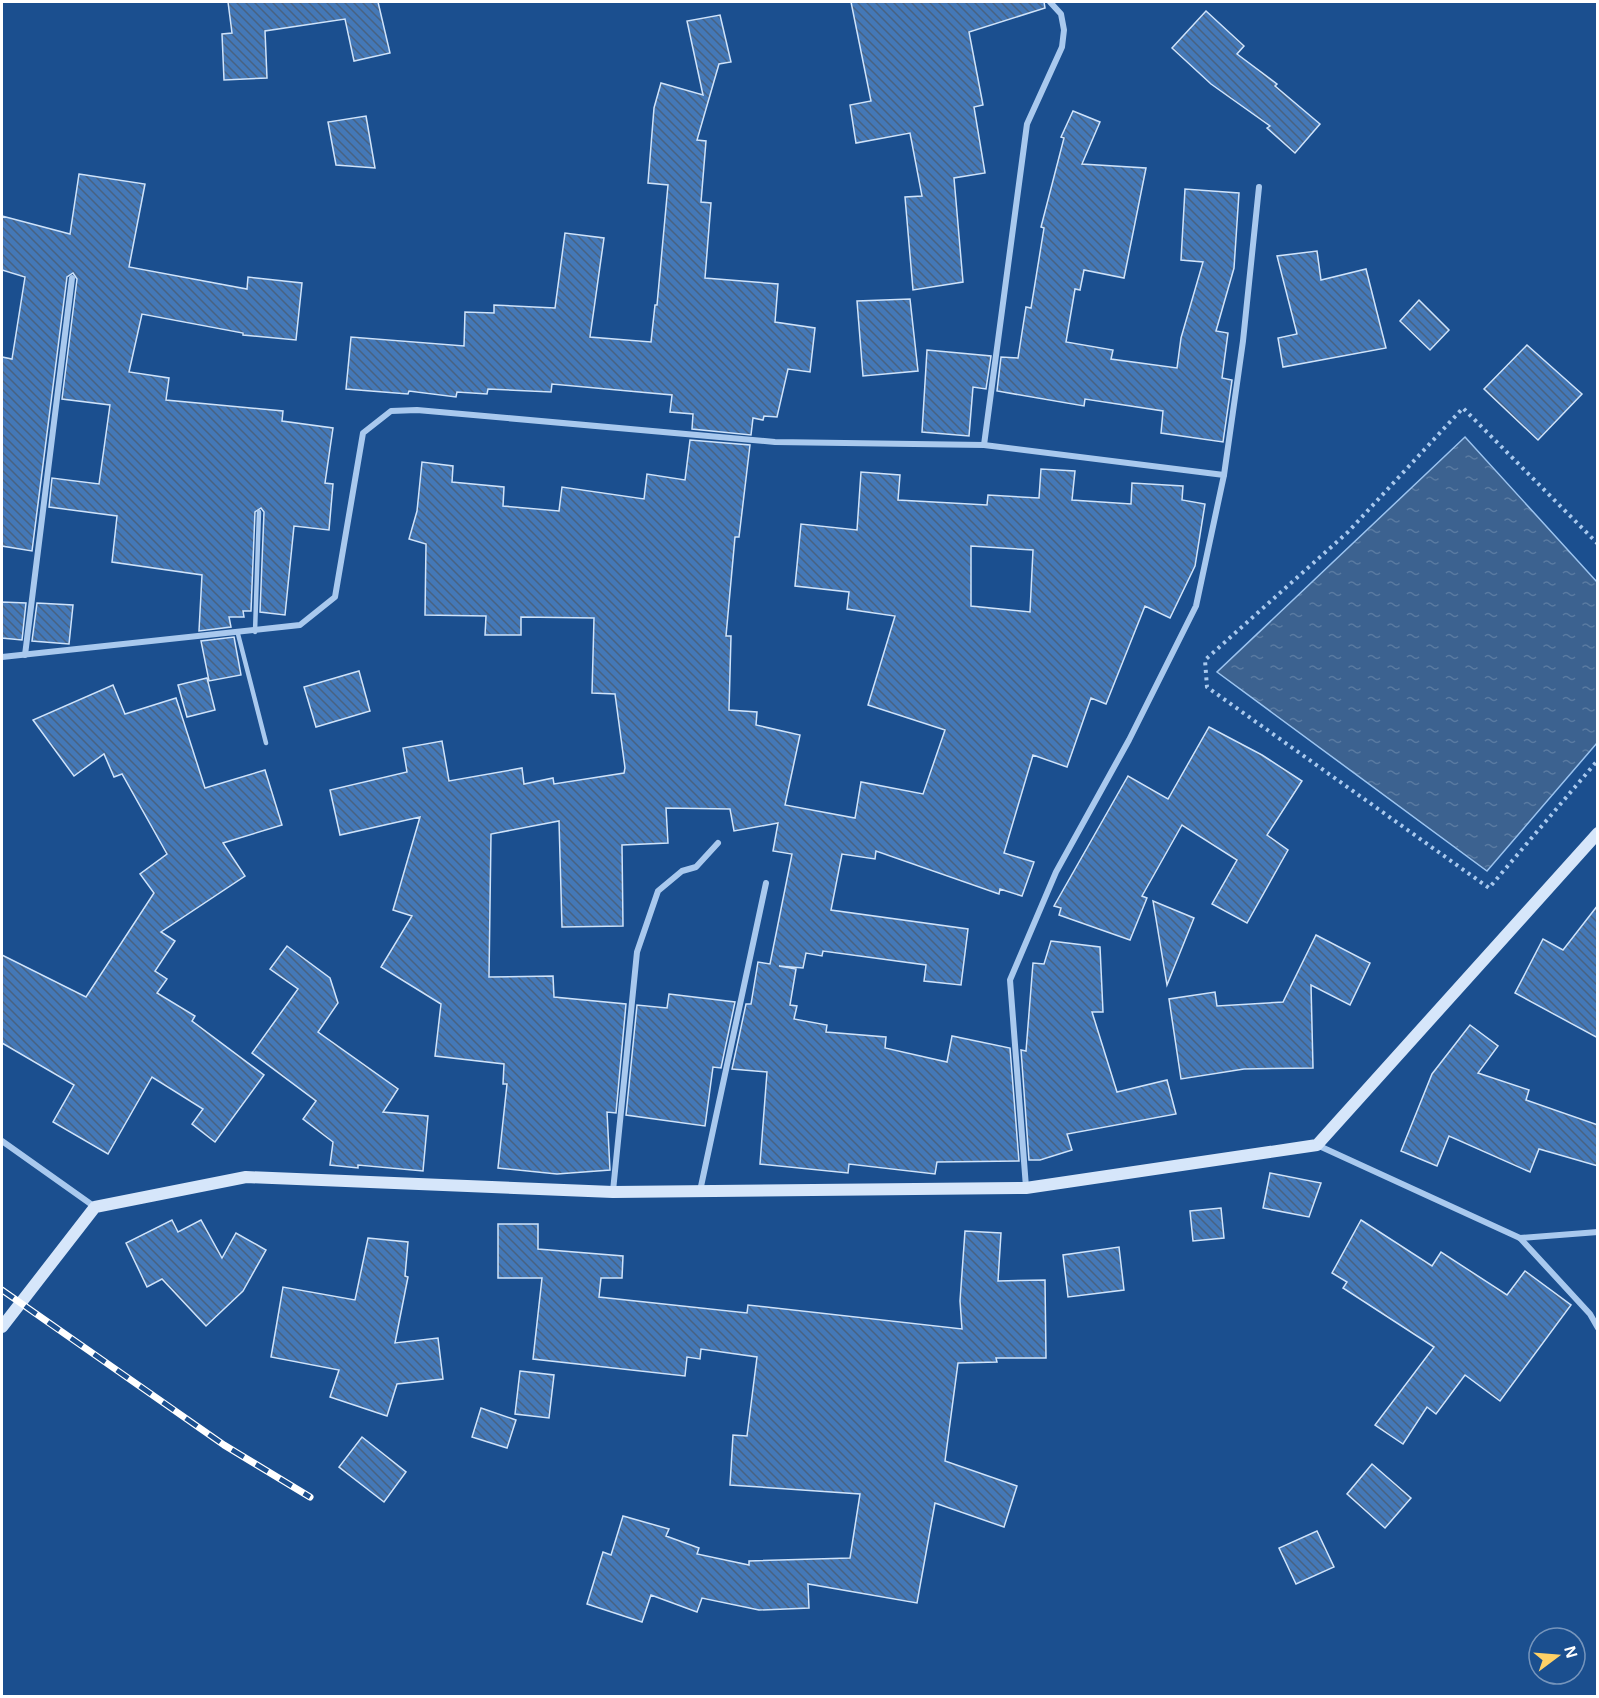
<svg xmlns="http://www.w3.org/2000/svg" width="1599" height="1698" viewBox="0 0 1599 1698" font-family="Arial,sans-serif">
<defs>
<pattern id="water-ripples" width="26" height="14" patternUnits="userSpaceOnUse" patternTransform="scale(1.5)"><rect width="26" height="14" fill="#3c6290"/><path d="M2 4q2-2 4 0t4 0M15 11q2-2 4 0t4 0" fill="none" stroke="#597aa1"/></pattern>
<pattern id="building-back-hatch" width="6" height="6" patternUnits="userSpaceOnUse" patternTransform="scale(1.5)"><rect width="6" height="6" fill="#4478b7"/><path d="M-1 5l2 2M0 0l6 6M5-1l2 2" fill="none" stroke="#486282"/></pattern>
</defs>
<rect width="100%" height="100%" fill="#1b4f8f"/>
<path fill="url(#water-ripples)" stroke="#9cc4f0" stroke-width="1.5" d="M 1465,437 L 1597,582 L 1597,743 L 1487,871 L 1217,672 Z"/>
<g fill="url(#building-back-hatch)" stroke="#cfe3fa" stroke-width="1.5" fill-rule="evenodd">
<path d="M 228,2 L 378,2 L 390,53 L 354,61 L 345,19 L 265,31 L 267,78 L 224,80 L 222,34 L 232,33 Z"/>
<path d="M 851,2 L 1044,2 L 1045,8 L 969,32 L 983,105 L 974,107 L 985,173 L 954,178 L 963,282 L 913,290 L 905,197 L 922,196 L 910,133 L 856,143 L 850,105 L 871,101 Z"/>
<path d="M 1206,11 L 1244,46 L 1237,54 L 1277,84 L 1275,86 L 1320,124 L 1295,153 L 1267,128 L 1270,126 L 1211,84 L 1172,48 Z"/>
<path d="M 720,15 L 731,62 L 719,64 L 697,140 L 706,141 L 701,202 L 711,203 L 705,278 L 778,284 L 775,322 L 815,328 L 810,372 L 788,369 L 777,417 L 764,416 L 763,420 L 753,418 L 751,435 L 692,429 L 693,414 L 670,412 L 672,395 L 552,384 L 551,392 L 488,389 L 487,394 L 457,392 L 456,397 L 409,391 L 408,394 L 346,389 L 351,337 L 464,346 L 465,312 L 494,313 L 494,305 L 555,308 L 565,233 L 604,238 L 590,337 L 651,342 L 655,305 L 657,305 L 668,185 L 648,183 L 654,108 L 661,83 L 703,95 L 687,21 Z"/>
<path d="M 1073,111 L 1100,122 L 1082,164 L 1146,168 L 1124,278 L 1084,270 L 1080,290 L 1075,289 L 1066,342 L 1113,350 L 1111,359 L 1177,368 L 1181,338 L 1203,262 L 1181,260 L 1185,189 L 1239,193 L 1234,268 L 1216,331 L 1228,333 L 1222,378 L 1232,380 L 1223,442 L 1161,433 L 1163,411 L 1085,399 L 1084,406 L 997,391 L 1001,357 L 1018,358 L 1026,307 L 1031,308 L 1044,228 L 1041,227 L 1064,138 L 1061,137 Z"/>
<path d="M 366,116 L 375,168 L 336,165 L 328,122 Z"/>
<path d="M 79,174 L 145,184 L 129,267 L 247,289 L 248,277 L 302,283 L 296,340 L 243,335 L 243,333 L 142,314 L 129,372 L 169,378 L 166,400 L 283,411 L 282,421 L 333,428 L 325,483 L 333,484 L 329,530 L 294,526 L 285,615 L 260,612 L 264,512 L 261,508 L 255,512 L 251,611 L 243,611 L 244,617 L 229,617 L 231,627 L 199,631 L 202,575 L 112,562 L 117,516 L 49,507 L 52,478 L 99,484 L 110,405 L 62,399 L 77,279 L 73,273 L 67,277 L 32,551 L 2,546 L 2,357 L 12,359 L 25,277 L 2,270 L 2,216 L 70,234 Z"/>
<path d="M 1317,251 L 1321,280 L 1366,269 L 1386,348 L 1283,367 L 1278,338 L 1297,334 L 1277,256 Z"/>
<path d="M 910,299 L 918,371 L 863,376 L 857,301 Z"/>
<path d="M 1419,300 L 1449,330 L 1430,350 L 1400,321 Z"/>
<path d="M 1527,345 L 1582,394 L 1538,440 L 1484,389 Z"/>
<path d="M 927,350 L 991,356 L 986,389 L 973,387 L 969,436 L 922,432 Z"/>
<path d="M 690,440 L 750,445 L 739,537 L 735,537 L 726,636 L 731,636 L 729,710 L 757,712 L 756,725 L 800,735 L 785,805 L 855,818 L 861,782 L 923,794 L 945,730 L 868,705 L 895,616 L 847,609 L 849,592 L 795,586 L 801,524 L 857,530 L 861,472 L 900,475 L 898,500 L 987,505 L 988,495 L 1039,498 L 1041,469 L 1075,471 L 1072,500 L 1131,504 L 1132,483 L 1183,486 L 1182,500 L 1205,504 L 1195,566 L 1170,618 L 1145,606 L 1106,704 L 1091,698 L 1067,767 L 1033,755 L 1004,853 L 1034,862 L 1022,896 L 1000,889 L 999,894 L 876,851 L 875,859 L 842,854 L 831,910 L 968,929 L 961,985 L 924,981 L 926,965 L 823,951 L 822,956 L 806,953 L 803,968 L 779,966 L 796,969 L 790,1005 L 797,1006 L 794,1019 L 827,1025 L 826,1032 L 886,1037 L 885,1048 L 947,1062 L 952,1036 L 1010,1048 L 1019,1161 L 937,1162 L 935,1174 L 849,1164 L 848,1173 L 760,1164 L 767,1072 L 732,1069 L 746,1004 L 751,1004 L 758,962 L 770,964 L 792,854 L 773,851 L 778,823 L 734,831 L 730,809 L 666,808 L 668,843 L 622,845 L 623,926 L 562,927 L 559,821 L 491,834 L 489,977 L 553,976 L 554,997 L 626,1004 L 616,1113 L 607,1112 L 610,1170 L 557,1174 L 498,1168 L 507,1084 L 503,1084 L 504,1064 L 435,1056 L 441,1004 L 381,967 L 412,916 L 393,910 L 420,817 L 340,835 L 330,790 L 407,772 L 403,748 L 442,741 L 449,781 L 522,768 L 524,784 L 553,778 L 554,784 L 624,773 L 625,768 L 615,694 L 592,693 L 594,618 L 521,617 L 521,635 L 485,635 L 486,616 L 425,615 L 426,544 L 409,539 L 417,511 L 422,462 L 453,466 L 452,482 L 504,487 L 503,506 L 559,511 L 562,487 L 644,499 L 647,474 L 685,480 ZM 971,546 L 1033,550 L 1030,612 L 971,606 Z"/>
<path d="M 2,602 L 26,603 L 22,640 L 2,638 Z"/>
<path d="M 37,603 L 73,605 L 69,644 L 32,641 Z"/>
<path d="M 234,637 L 241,675 L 209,681 L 201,641 Z"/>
<path d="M 359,671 L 370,711 L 316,727 L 304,687 Z"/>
<path d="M 207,678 L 215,710 L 187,717 L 178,685 Z"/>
<path d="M 113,685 L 125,714 L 176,698 L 205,788 L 265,770 L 282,825 L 223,843 L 245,876 L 161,932 L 175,941 L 155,971 L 167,979 L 157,993 L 195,1016 L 192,1021 L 264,1075 L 215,1142 L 192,1124 L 203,1109 L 152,1077 L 108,1154 L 53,1122 L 74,1085 L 2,1043 L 2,955 L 86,997 L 154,893 L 140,874 L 167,854 L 122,774 L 114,777 L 104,754 L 74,776 L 33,720 Z"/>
<path d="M 1209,727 L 1262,755 L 1302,781 L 1267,835 L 1288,850 L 1247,923 L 1212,904 L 1237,860 L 1182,825 L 1142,896 L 1147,898 L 1130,940 L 1059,915 L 1061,908 L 1054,906 L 1128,776 L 1168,799 Z"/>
<path d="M 1153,901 L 1194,918 L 1167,985 Z"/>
<path d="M 1598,905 L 1598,1038 L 1515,993 L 1543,939 L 1563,950 Z"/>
<path d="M 1316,935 L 1370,963 L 1350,1005 L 1311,985 L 1313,1068 L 1244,1069 L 1181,1079 L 1169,999 L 1215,992 L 1217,1006 L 1283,1002 Z"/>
<path d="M 1051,941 L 1100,947 L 1103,1012 L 1092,1012 L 1117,1092 L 1167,1080 L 1176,1114 L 1067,1134 L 1072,1150 L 1040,1160 L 1029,1160 L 1021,1050 L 1026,1051 L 1033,963 L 1044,964 Z"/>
<path d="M 287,946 L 330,978 L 338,1003 L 318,1032 L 398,1089 L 383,1112 L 428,1116 L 423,1171 L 358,1165 L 358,1168 L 330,1165 L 333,1142 L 303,1119 L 316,1101 L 252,1053 L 298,989 L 270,969 Z"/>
<path d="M 669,994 L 735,1002 L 721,1068 L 713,1067 L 705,1126 L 626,1115 L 637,1005 L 667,1008 Z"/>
<path d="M 1470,1025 L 1498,1046 L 1478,1073 L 1529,1090 L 1526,1100 L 1598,1125 L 1598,1166 L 1539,1149 L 1530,1172 L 1449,1136 L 1437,1166 L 1401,1151 L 1432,1074 Z"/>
<path d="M 1270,1173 L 1321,1183 L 1309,1217 L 1263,1208 Z"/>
<path d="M 1221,1208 L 1224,1238 L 1193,1241 L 1190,1211 Z"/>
<path d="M 172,1220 L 178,1232 L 201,1220 L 222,1258 L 236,1233 L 266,1250 L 243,1291 L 206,1326 L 162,1279 L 147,1287 L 126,1243 Z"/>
<path d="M 1361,1220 L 1432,1266 L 1441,1252 L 1507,1295 L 1525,1271 L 1571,1305 L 1500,1401 L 1465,1375 L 1436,1414 L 1427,1407 L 1403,1444 L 1375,1425 L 1434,1347 L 1343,1288 L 1347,1282 L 1332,1273 Z"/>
<path d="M 498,1224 L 538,1224 L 538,1249 L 623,1256 L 622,1278 L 601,1278 L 599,1297 L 747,1313 L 748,1305 L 962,1329 L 960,1301 L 965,1231 L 1001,1233 L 998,1281 L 1045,1280 L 1046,1358 L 996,1358 L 997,1362 L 958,1363 L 945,1461 L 1017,1486 L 1004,1527 L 935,1503 L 917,1603 L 808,1584 L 809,1608 L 759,1610 L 702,1598 L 697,1612 L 651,1595 L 642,1622 L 587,1604 L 603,1552 L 611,1555 L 623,1516 L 669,1529 L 666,1536 L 699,1548 L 697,1554 L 749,1565 L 749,1561 L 850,1558 L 860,1494 L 730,1485 L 733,1435 L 747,1436 L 757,1357 L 701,1349 L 700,1359 L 687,1357 L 685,1376 L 533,1359 L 542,1278 L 498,1278 Z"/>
<path d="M 368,1238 L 408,1242 L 405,1276 L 408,1277 L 395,1343 L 438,1338 L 443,1379 L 397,1384 L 387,1416 L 330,1397 L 339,1370 L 271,1357 L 283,1287 L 355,1300 Z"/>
<path d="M 1119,1247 L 1124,1290 L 1068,1297 L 1063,1255 Z"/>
<path d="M 520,1371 L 554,1375 L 549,1418 L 515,1414 Z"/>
<path d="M 481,1408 L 516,1420 L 507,1448 L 472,1437 Z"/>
<path d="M 362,1437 L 406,1472 L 384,1502 L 339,1467 Z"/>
<path d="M 1372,1464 L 1411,1498 L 1385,1528 L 1347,1494 Z"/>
<path d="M 1317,1531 L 1334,1567 L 1296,1584 L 1279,1548 Z"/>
</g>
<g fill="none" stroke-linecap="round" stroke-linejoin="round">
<path stroke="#a9c9ee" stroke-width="4" stroke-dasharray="3 4.5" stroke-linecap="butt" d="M 1598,544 L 1463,408 L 1348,532 L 1205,660 L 1207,687 L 1489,888 L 1598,760"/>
<g stroke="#a9c9ee" stroke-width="4.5">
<path d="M 255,632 L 259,512"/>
<path d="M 238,634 L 266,743"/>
</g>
<g stroke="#a9c9ee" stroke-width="6">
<path d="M 984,445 L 1027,124 L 1062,47 L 1064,30 L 1061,14 L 1050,2"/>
<path d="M 25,655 L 72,278"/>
<path d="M 2,657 L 300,625 L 335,597 L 363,433 L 391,411 L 417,410 L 775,442 L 984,445 L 1224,475"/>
<path d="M 2,1141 L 95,1207"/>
<path d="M 1317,1145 L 1520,1238 L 1590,1314 L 1598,1328"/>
<path d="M 1026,1187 L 1010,980 L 1056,872 L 1129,740 L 1196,606 L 1224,475 L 1243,341 L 1259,187"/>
<path d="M 613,1191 L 637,952 L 658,891 L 682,871 L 696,867 L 718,843"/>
<path d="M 700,1191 L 766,883"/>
<path d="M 1520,1238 L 1598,1232"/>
</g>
<path stroke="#d6e6fa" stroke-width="12" d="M 2,1327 L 95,1207 L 246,1177 L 613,1192 L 1026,1188 L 1317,1145 L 1598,833"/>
<defs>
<path id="rail" d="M 2,1290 L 224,1445 L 310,1497"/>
</defs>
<use href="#rail" stroke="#fff" stroke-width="7"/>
<use href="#rail" stroke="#1b4f8f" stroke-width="4.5" stroke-dasharray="14" stroke-linecap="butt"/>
</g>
<rect width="1599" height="1698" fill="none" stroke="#ffffff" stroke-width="6"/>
<g transform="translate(1557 1656) rotate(74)"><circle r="28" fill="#1b4f8f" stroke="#7695bc" stroke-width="1.5"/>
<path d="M0-4.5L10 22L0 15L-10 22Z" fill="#ffd166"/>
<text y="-9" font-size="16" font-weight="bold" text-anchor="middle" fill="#ffffff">N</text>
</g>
</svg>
